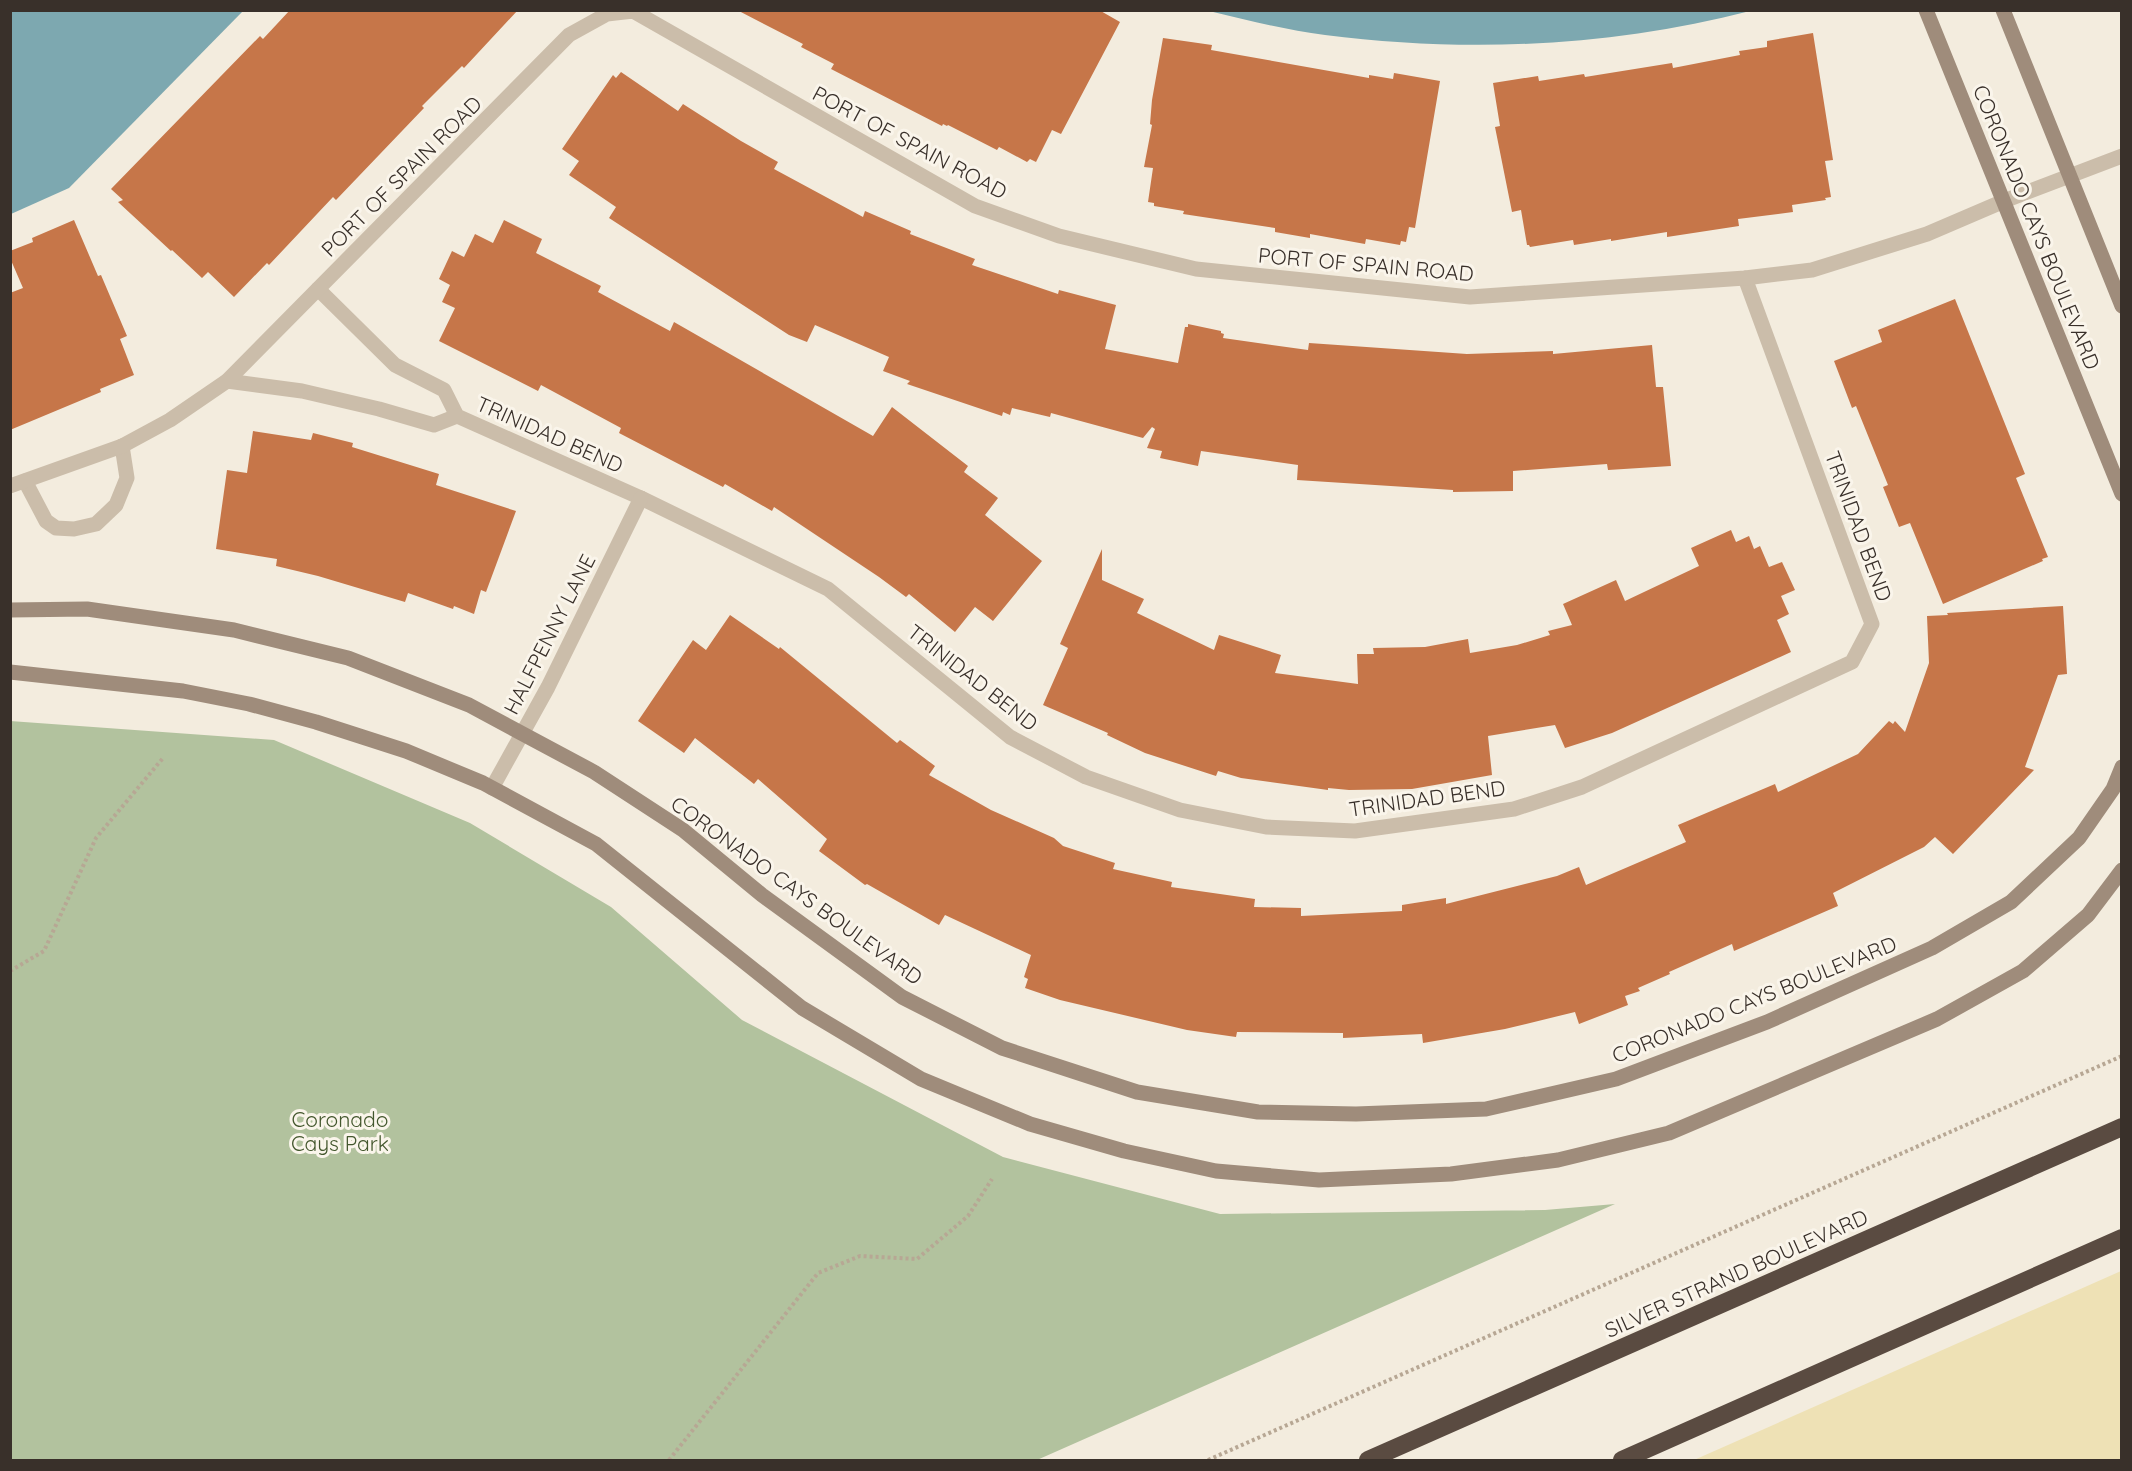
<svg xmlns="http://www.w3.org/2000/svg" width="2132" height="1471" viewBox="0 0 2132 1471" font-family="Quicksand,sans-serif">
<rect width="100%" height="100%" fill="#f3ecde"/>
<path fill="#b2c29e" d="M 10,721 L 274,740 L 470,823 L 611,907 L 742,1020 L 1003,1157 L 1220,1214 L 1545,1210 L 1615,1204 L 1037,1460 L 11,1460 Z"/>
<path fill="#eee1b5" d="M 2121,1271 L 2121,1460 L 1694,1460 Z"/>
<g fill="#7da8b0">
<path d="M 10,11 L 11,10 L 243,11 L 69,188 L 11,214 Z"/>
<path d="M 1209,11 L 1750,11 C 1612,47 1466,53 1325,35 C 1286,30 1247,20 1209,11 Z"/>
</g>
<g fill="#c67649">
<path d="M 290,10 L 518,10 L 464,68 L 462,66 L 422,106 L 424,108 L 336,200 L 333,197 L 269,265 L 267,263 L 234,297 L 208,272 L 202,278 L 172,250 L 171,251 L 118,202 L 123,200 L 111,189 L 260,36 L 263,39 Z"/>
<path d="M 737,10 L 1099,10 L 1120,22 L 1061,134 L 1052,130 L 1036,162 L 1030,159 L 1027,162 L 999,147 L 997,150 L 948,125 L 947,126 L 943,124 L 942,126 L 831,69 L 834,64 L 801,47 L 803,44 Z"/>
<path d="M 1813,33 L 1833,160 L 1825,161 L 1831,197 L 1825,198 L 1826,200 L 1792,205 L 1793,212 L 1738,219 L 1739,226 L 1667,237 L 1667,232 L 1611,241 L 1611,239 L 1574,245 L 1573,240 L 1530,247 L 1529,245 L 1527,245 L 1521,210 L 1512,212 L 1495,127 L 1500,126 L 1493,83 L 1538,76 L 1539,81 L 1584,74 L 1585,77 L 1672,63 L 1673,68 L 1740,55 L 1739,51 L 1767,47 L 1767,41 Z"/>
<path d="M 1163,38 L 1212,45 L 1211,50 L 1369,78 L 1369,75 L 1393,79 L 1394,73 L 1440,81 L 1415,228 L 1409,227 L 1406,242 L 1401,241 L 1400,245 L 1366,239 L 1365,244 L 1310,234 L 1310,238 L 1275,232 L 1275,228 L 1183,214 L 1184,211 L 1154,206 L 1154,203 L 1148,202 L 1153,168 L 1144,167 L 1152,125 L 1150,124 L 1152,100 Z"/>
<path d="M 621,72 L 678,111 L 683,104 L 741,141 L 778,162 L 774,169 L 863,217 L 865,211 L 911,231 L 910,234 L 975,259 L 972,265 L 1058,294 L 1059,290 L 1116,305 L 1105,349 L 1178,363 L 1185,327 L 1188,327 L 1188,324 L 1221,331 L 1221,333 L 1224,334 L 1223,338 L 1308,350 L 1309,343 L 1467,354 L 1553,351 L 1553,354 L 1652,345 L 1656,387 L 1663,387 L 1671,466 L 1608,470 L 1607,464 L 1513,471 L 1513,491 L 1453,492 L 1453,490 L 1297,480 L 1298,465 L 1201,451 L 1198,466 L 1160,458 L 1162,451 L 1147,448 L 1155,429 L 1152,427 L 1143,438 L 1051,413 L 1050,417 L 1012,408 L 1010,415 L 1003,412 L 1002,416 L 907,384 L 910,381 L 883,371 L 889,357 L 815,325 L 807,342 L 789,335 L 609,218 L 616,207 L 569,175 L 579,161 L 562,149 L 613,75 L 616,78 Z"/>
<path d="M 74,220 L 98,276 L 101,275 L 127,336 L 120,339 L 134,375 L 100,389 L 101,392 L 10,430 L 10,293 L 23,288 L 10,258 L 10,251 L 33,242 L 32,238 Z"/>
<path d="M 504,220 L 542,239 L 536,253 L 601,286 L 598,292 L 670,331 L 674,322 L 873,436 L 892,407 L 968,466 L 964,472 L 998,498 L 985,515 L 1042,561 L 993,621 L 975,607 L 955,632 L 909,594 L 906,597 L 879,577 L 774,507 L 772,511 L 725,484 L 723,487 L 619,433 L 621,428 L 541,385 L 538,391 L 439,341 L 455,308 L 442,302 L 450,285 L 439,279 L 452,251 L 464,257 L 475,234 L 493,243 Z"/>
<path d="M 1955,299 L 2025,474 L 2016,478 L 2048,557 L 2042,559 L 2043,561 L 1943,604 L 1910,523 L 1899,527 L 1883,487 L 1888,485 L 1856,406 L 1852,408 L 1834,361 L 1882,342 L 1878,330 Z"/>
<path d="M 253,431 L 311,440 L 313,433 L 353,443 L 352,447 L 439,474 L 436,485 L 516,511 L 486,592 L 481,590 L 474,614 L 454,606 L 453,609 L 408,593 L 405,602 L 318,576 L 276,566 L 277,559 L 216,549 L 227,470 L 247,473 Z"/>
<path d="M 1731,530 L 1736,542 L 1749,536 L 1754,549 L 1760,546 L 1769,567 L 1782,562 L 1795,590 L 1781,596 L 1789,614 L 1777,620 L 1791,652 L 1612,733 L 1565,748 L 1555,725 L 1488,736 L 1492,775 L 1412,789 L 1349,790 L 1328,788 L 1328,790 L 1241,778 L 1218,771 L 1216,776 L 1145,753 L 1107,735 L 1108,733 L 1043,705 L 1068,648 L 1060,644 L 1102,549 L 1102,580 L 1144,599 L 1137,613 L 1214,650 L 1219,635 L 1281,655 L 1275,673 L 1358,684 L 1357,654 L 1374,654 L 1373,648 L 1425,647 L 1468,639 L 1470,653 L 1517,645 L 1550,635 L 1548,631 L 1572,625 L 1563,604 L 1616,580 L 1625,601 L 1699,566 L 1691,548 Z"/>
<path d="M 2063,606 L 2067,674 L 2058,675 L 2025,767 L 2034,770 L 1953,854 L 1935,837 L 1924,847 L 1833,893 L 1838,906 L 1734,951 L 1732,944 L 1669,972 L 1670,974 L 1638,988 L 1640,991 L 1625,996 L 1628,1005 L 1579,1024 L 1575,1012 L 1505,1029 L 1423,1043 L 1422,1034 L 1343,1038 L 1343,1033 L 1237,1032 L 1236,1037 L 1187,1030 L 1060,1000 L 1025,988 L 1028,979 L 1024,977 L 1031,955 L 945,915 L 939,925 L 867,884 L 865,885 L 819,851 L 827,839 L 758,779 L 754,784 L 695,738 L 684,753 L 638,721 L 693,640 L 706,650 L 730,615 L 779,649 L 780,647 L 897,743 L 900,740 L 935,766 L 929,775 L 991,810 L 1054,838 L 1063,846 L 1115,863 L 1113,869 L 1172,882 L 1171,887 L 1255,899 L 1254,907 L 1301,908 L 1301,916 L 1402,911 L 1402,905 L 1446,898 L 1446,904 L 1557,876 L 1579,867 L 1586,885 L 1686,842 L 1678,825 L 1775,784 L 1778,792 L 1858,754 L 1889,721 L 1893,724 L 1895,721 L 1905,732 L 1929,663 L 1927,616 L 1948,615 L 1947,613 Z"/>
</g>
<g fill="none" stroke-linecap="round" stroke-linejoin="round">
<g stroke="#b7a794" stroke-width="4" stroke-dasharray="3 3" stroke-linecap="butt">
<path d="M 10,971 L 44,951 L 96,838 L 163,758"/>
<path d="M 669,1460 L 818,1273 L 860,1256 L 917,1259 L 968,1216 L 992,1179"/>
<path d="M 1208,1460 L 2122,1056"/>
</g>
<path stroke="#cbbdaa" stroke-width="15" d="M 25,481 L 46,521 L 56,528 L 74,529 L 96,524 L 116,505 L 127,478 L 122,446"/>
<g stroke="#cbbdaa" stroke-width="15">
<path d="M 318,289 L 395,365 L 444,390 L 457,416 L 641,498 L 828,589 L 1010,737 L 1086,777 L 1180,810 L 1266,827 L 1355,831 L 1514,809 L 1582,787 L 1852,662 L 1872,624 L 1745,278"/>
<path d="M 227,381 L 302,391 L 379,409 L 434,425 L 457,416"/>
<path d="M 10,486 L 122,446 L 170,420 L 227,381 L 569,35 L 607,14 L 633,11 L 975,206 L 1059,236 L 1196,269 L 1470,297 L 1745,278 L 1812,270 L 1927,234 L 2004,201 L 2122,156"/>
<path d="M 492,788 L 548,687 L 641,498"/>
</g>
<g stroke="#9f8c7b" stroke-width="15">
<path d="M 1926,10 L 2122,494"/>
<path d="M 2003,10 L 2122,306"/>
<path d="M 10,610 L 87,609 L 234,630 L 348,658 L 469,705 L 594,772 L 683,830 L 762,895 L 902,997 L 1002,1048 L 1137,1092 L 1258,1112 L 1356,1114 L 1486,1109 L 1616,1079 L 1767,1022 L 1932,948 L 2011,902 L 2079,838 L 2113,789 L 2122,767"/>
<path d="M 10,672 L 183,691 L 249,704 L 316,722 L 406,751 L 483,783 L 596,844 L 802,1008 L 921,1079 L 1030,1124 L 1124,1151 L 1216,1171 L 1319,1180 L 1451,1174 L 1558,1160 L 1669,1133 L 1937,1019 L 2023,971 L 2088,915 L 2122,870"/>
</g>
<g stroke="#5a4b41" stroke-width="18">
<path d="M 1368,1460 L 2122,1127"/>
<path d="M 1622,1460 L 2122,1238"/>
</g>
</g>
<g text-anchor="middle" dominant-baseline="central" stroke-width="6" stroke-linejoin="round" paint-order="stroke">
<g font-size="21" fill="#39302a" stroke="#faf5eb">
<text transform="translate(910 142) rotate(28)">PORT OF SPAIN ROAD</text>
<text transform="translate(401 176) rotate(-45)">PORT OF SPAIN ROAD</text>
<text transform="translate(2037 227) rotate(68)">CORONADO CAYS BOULEVARD</text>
<text transform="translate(1366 264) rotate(5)">PORT OF SPAIN ROAD</text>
<text transform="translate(550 434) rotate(24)">TRINIDAD BEND</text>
<text transform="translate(1859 526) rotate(70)">TRINIDAD BEND</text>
<text transform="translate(549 634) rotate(-63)">HALFPENNY LANE</text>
<text transform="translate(973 677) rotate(38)">TRINIDAD BEND</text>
<text transform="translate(1427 798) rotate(-8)">TRINIDAD BEND</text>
<text transform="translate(797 890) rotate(36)">CORONADO CAYS BOULEVARD</text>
<text transform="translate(1754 999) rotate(-22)">CORONADO CAYS BOULEVARD</text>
<text transform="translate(1736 1273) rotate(-24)">SILVER STRAND BOULEVARD</text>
</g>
<g font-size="21" fill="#43572d" stroke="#faf5eb">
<text x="340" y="1119">Coronado<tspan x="340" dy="24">Cays Park</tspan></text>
</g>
</g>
<rect width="2132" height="1471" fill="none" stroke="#39302a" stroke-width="24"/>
</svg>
